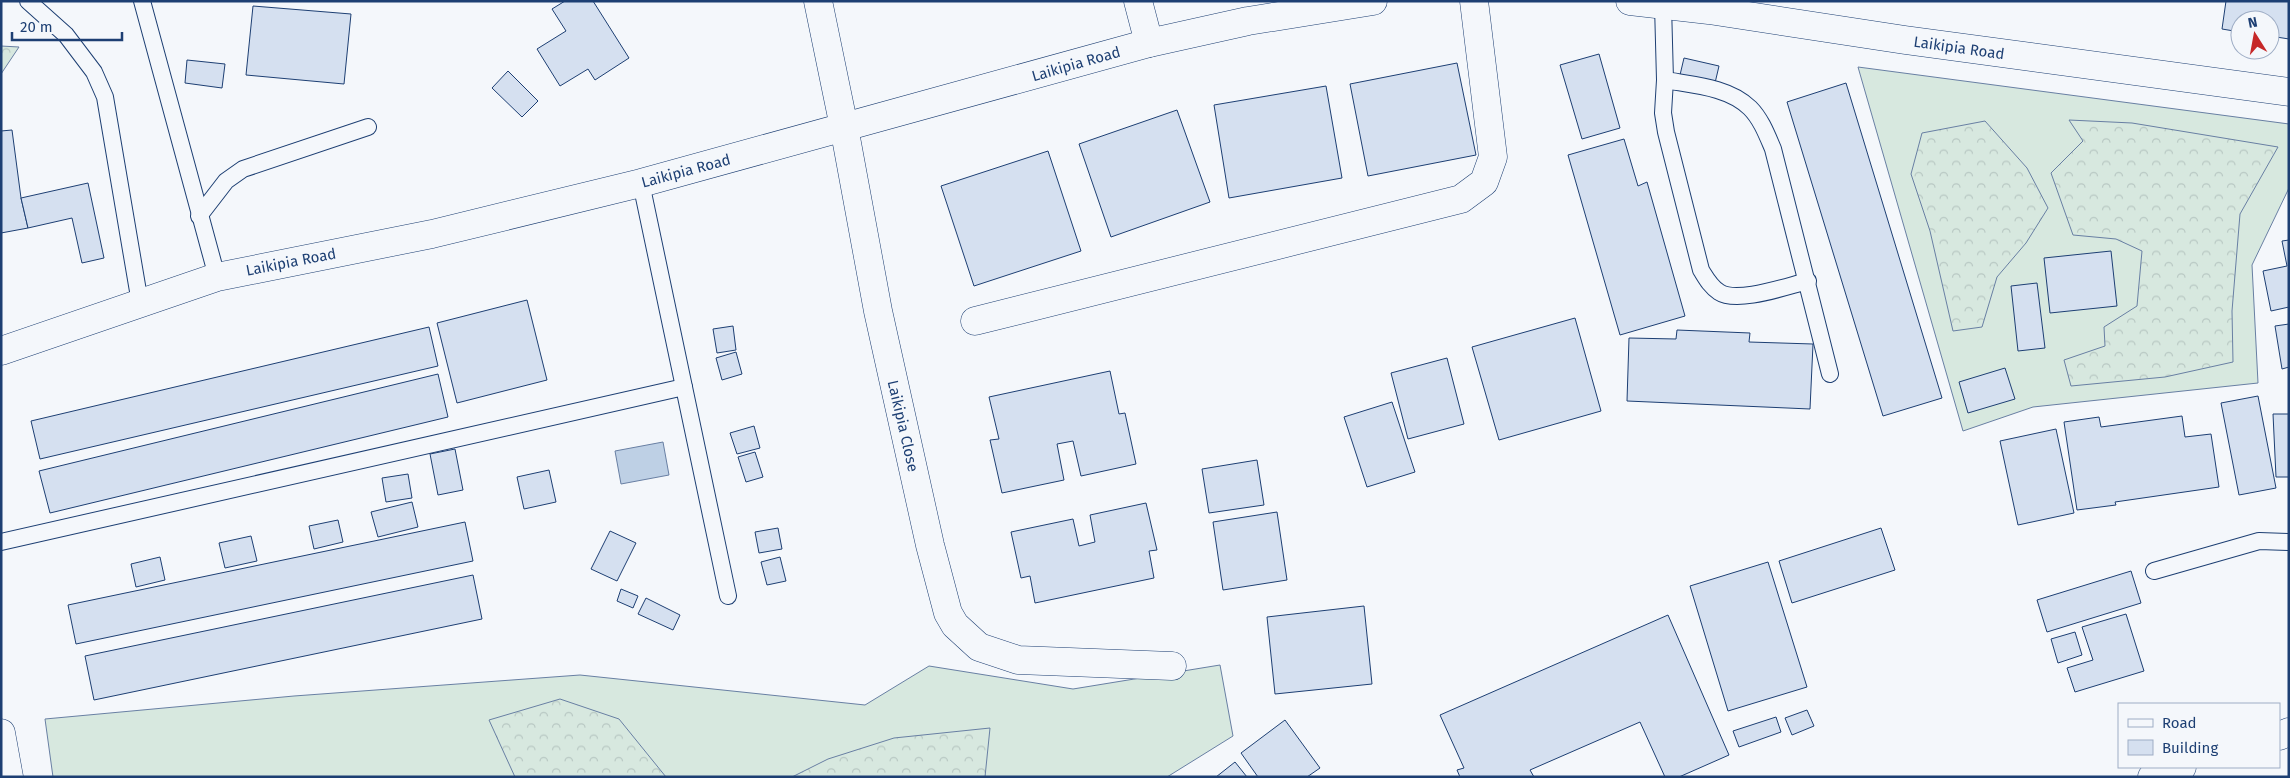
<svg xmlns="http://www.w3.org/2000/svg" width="2290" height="778" viewBox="0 0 2290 778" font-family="'Fira Sans',sans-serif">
<defs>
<pattern id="forest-crowns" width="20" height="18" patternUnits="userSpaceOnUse" patternTransform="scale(1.25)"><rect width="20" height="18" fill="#d7e8df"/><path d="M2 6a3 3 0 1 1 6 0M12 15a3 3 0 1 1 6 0" fill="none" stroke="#b8c8c3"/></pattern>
</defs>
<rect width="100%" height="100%" fill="#f4f7fb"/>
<g fill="#d7e8df" stroke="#687fa3">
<path d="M 1858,67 L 2289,124 L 2289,188 L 2252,265 L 2258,383 L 2033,407 L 1963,431 Z"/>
<path d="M 1220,665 L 1233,736 L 1167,777 L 53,777 L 45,719 L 294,696 L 580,675 L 865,705 L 929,666 L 1073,689 Z"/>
</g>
<g fill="url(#forest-crowns)" stroke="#687fa3">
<path d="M 1,46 L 19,47 L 1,74 Z"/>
<path d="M 2069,120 L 2132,123 L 2278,147 L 2240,214 L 2232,311 L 2233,362 L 2165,377 L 2071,386 L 2064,360 L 2105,346 L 2104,327 L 2137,306 L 2142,251 L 2116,239 L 2073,235 L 2051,173 L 2083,141 Z"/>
<path d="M 1985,121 L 2027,168 L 2048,208 L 2026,243 L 1997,277 L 1982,327 L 1953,331 L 1930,231 L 1911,174 L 1922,133 Z"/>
<path d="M 560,699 L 619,719 L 666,777 L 515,777 L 489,720 Z"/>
<path d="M 990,728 L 985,777 L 792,777 L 828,759 L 894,738 Z"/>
</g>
<path fill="#bed0e5" stroke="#687fa3" d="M 663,442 L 669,475 L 621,484 L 615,451 Z"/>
<g fill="#d5e0f0" stroke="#1d3f73">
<path d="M 565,1 L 593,1 L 629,58 L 595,80 L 588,69 L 560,86 L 537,49 L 566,31 L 552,9 Z"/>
<path d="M 2226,1 L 2289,1 L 2289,39 L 2270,36 L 2270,20 L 2240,20 L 2240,32 L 2222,29 Z"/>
<path d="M 253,6 L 351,14 L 344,84 L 246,75 Z"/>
<path d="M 1599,54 L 1620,128 L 1582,139 L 1560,65 Z"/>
<path d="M 1684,58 L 1719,66 L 1715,83 L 1680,75 Z"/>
<path d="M 187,60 L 225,64 L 222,88 L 185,83 Z"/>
<path d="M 1457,63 L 1476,155 L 1368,176 L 1350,84 Z"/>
<path d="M 508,71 L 538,101 L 522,117 L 492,88 Z"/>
<path d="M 1846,83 L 1942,398 L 1883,416 L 1787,102 Z"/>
<path d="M 1326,86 L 1342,178 L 1229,198 L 1214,105 Z"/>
<path d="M 1177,110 L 1210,202 L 1111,237 L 1079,144 Z"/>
<path d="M 12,130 L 21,198 L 28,228 L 1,233 L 1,131 Z"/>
<path d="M 1624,139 L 1638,186 L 1647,182 L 1685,316 L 1620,335 L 1568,155 Z"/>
<path d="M 1048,151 L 1081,251 L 974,286 L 941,186 Z"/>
<path d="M 88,183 L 104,258 L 82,263 L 72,218 L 28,228 L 21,198 Z"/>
<path d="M 2289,240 L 2289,307 L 2271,311 L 2263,271 L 2287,266 L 2282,241 Z"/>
<path d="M 2111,251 L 2117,306 L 2050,313 L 2044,258 Z"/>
<path d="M 2037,283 L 2045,348 L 2018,351 L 2011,286 Z"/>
<path d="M 527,300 L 547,380 L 457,403 L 437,323 Z"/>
<path d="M 1575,318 L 1601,411 L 1499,440 L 1472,347 Z"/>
<path d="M 2289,324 L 2289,367 L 2282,369 L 2275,326 Z"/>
<path d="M 733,326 L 736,350 L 717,353 L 713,329 Z"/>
<path d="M 429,327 L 438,366 L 40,459 L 31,421 Z"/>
<path d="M 1677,330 L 1750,333 L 1749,342 L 1813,344 L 1810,409 L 1627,401 L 1629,338 L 1676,339 Z"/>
<path d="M 736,352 L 742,374 L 722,380 L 716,358 Z"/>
<path d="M 1447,358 L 1464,424 L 1408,439 L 1391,373 Z"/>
<path d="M 2005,368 L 2015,399 L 1968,413 L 1959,382 Z"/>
<path d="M 1110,371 L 1119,414 L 1125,413 L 1136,464 L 1081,476 L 1073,441 L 1057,444 L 1064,480 L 1002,493 L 990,440 L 999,439 L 989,397 Z"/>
<path d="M 438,374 L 448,417 L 50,513 L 39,471 Z"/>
<path d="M 2258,396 L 2276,488 L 2239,495 L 2221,403 Z"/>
<path d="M 1392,402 L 1415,472 L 1367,487 L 1344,417 Z"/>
<path d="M 2273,414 L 2289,414 L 2289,477 L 2276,477 Z"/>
<path d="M 2182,416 L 2185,437 L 2211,434 L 2219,487 L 2115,502 L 2116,505 L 2077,510 L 2064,422 L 2099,417 L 2101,427 Z"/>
<path d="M 754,426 L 760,448 L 737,454 L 730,433 Z"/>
<path d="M 2056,429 L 2074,513 L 2018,525 L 2000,441 Z"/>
<path d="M 455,449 L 463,490 L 438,495 L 430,454 Z"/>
<path d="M 755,452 L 763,477 L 746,482 L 738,457 Z"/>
<path d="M 1257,460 L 1264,505 L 1209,513 L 1202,469 Z"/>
<path d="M 549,470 L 556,502 L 524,509 L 517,477 Z"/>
<path d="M 408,474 L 412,498 L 386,502 L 382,478 Z"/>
<path d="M 412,502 L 418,527 L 378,537 L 371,512 Z"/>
<path d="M 1146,503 L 1157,550 L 1149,551 L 1154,578 L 1035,603 L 1030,576 L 1021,578 L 1011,532 L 1073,519 L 1079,546 L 1095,542 L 1090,515 Z"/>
<path d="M 1277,512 L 1287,580 L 1223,590 L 1213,522 Z"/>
<path d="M 338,520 L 343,542 L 314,549 L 309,526 Z"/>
<path d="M 465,522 L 473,561 L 76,644 L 68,605 Z"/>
<path d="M 778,528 L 782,549 L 759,553 L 755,532 Z"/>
<path d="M 1881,528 L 1895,570 L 1792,603 L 1779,561 Z"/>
<path d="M 610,531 L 636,543 L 617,581 L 591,569 Z"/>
<path d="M 251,536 L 257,561 L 225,568 L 219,543 Z"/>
<path d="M 160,557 L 165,580 L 136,587 L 131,564 Z"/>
<path d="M 780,557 L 786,581 L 767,585 L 761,562 Z"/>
<path d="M 1768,562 L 1807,687 L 1728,711 L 1690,586 Z"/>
<path d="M 2131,571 L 2141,603 L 2047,632 L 2037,600 Z"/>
<path d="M 473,575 L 482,619 L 94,700 L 85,656 Z"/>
<path d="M 621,589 L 638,596 L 633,608 L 617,601 Z"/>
<path d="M 646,598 L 680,615 L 673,630 L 638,614 Z"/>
<path d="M 1364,606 L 1372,684 L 1275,694 L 1267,617 Z"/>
<path d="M 2126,614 L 2144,671 L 2075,692 L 2067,668 L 2093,660 L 2082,627 Z"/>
<path d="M 1668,615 L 1729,755 L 1679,777 L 1665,777 L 1640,722 L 1530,770 L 1534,777 L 1460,777 L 1457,770 L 1464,768 L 1440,715 Z"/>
<path d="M 2075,632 L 2082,655 L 2058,663 L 2051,639 Z"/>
<path d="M 1807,710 L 1814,726 L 1792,735 L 1785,718 Z"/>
<path d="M 1776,717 L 1781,732 L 1739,747 L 1733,731 Z"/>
<path d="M 1285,720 L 1320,768 L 1307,777 L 1258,777 L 1241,753 Z"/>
<path d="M 1235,762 L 1247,777 L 1216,777 Z"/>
</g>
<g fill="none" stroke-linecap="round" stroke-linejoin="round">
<defs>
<g id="service">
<path d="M 28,1 L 66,35 L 94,72 L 105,97 L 140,303"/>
<path d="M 142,1 L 217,277"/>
<path d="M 1663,5 L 1665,80 L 1663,113 L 1666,132 L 1701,270 C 1706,278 1710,286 1719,292 C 1737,304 1787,286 1808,281"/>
<path d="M 1665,80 C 1693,85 1729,87 1750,108 C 1761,119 1767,135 1773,149 L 1830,374"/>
<path d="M 641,183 L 728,596"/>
<path d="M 199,216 L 226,181 L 243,169 L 368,127"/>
<path d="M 1,542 L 684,387"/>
<path d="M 2154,571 L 2259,541 L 2289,542"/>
</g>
<g id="minor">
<path d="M 818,1 L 844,127 L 878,311 L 930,545 L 948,613 L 955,625 L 979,647 L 1018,660 L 1172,666"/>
<path d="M 1138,1 L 1149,43"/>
<path d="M 1630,1 L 1709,10 L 1905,40 L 2289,92"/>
<path d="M 975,321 L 1461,199 L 1484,182 L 1493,157 L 1474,1"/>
<path d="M 1,351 L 217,277 L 432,234 L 641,183 L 1149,43 L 1248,21 L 1373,1"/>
<path d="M 1,733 L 9,777"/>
</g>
<g id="secondary">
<path d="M 2279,736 L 2289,732"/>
<path d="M 2152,777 L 2182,767"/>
</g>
</defs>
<use href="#service" stroke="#1d3f73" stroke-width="18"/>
<use href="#minor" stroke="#1d3f73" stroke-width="29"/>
<use href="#secondary" stroke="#1d3f73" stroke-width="29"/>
<use href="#service" stroke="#f4f7fb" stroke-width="16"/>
<use href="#minor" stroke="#f4f7fb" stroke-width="28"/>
<use href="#secondary" stroke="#f4f7fb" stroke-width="28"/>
</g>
<g text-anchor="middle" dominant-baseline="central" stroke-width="4" stroke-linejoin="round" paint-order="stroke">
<g font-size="15" fill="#1d3f73" stroke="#f4f7fb">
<text transform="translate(1959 48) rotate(8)">Laikipia Road</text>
<text transform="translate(1076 64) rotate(-16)">Laikipia Road</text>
<text transform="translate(686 171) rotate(-15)">Laikipia Road</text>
<text transform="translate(291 262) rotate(-11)">Laikipia Road</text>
<text transform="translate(903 426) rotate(77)">Laikipia Close</text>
</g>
</g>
<rect width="2290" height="778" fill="none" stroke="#1d3f73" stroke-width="5"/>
<rect x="2118" y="703" width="162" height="65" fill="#f4f7fb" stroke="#9eadc5"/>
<rect x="2128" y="719" width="25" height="8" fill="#f4f7fb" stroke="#9eadc5"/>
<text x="2162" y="728" font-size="15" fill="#1d3f73">Road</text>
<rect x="2128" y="740" width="25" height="15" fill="#d5e0f0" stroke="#9eadc5"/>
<text x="2162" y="753" font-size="15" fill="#1d3f73">Building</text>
<g transform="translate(2255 35) rotate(349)"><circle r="24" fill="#f4f7fb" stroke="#9eadc5"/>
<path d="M0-4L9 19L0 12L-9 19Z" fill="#c62828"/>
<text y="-8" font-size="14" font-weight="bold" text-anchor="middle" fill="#1d3f73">N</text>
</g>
<path d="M12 32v8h110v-8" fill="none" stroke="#1d3f73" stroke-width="2.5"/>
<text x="20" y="32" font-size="15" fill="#1d3f73" stroke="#f4f7fb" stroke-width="4" paint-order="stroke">20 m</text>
</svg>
